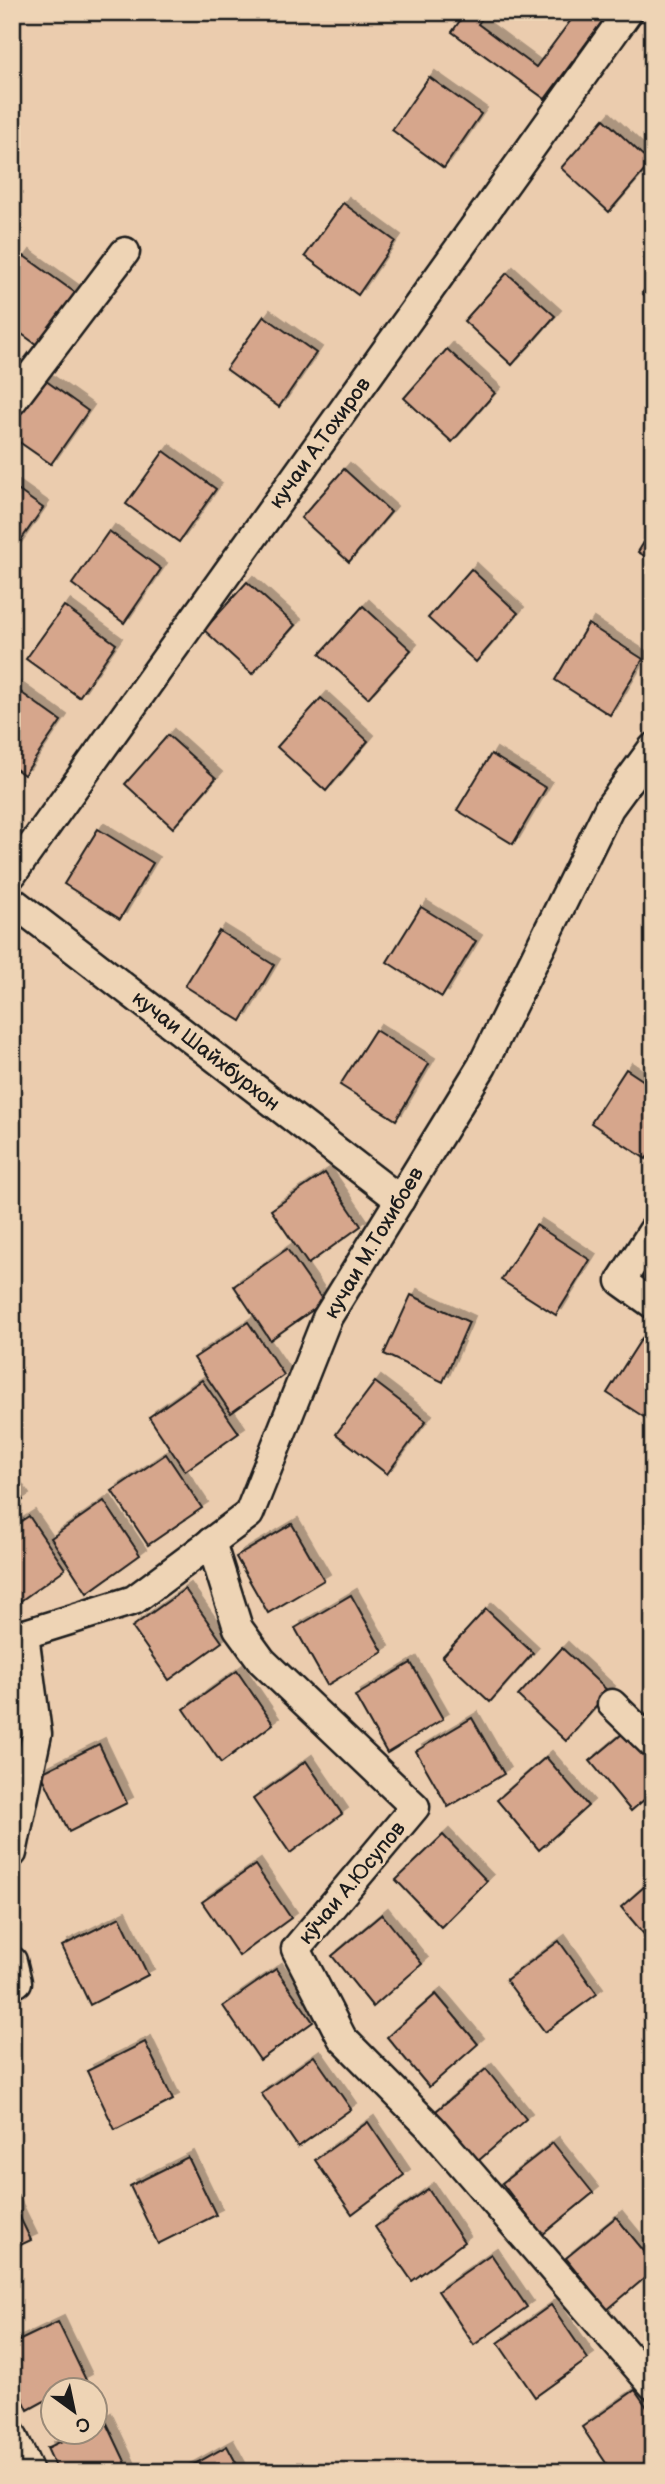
<svg xmlns="http://www.w3.org/2000/svg" width="665" height="2484" viewBox="0 0 665 2484" font-family="'Balsamiq Sans',sans-serif">
<defs>
<filter id="shadow"><feDropShadow dx="6" dy="-6" stdDeviation="0" flood-color="#0004"/></filter>
</defs>
<rect width="100%" height="100%" fill="#ebccae"/>
<filter id="ink" filterUnits="userSpaceOnUse"><feTurbulence type="fractalNoise" baseFrequency=".0143" numOctaves="2"/><feDisplacementMap in="SourceGraphic" scale="14" xChannelSelector="R" yChannelSelector="G"/><feConvolveMatrix kernelMatrix="1 2 1 2 8 2 1 2 1" color-interpolation-filters="sRGB"/></filter>
<g filter="url(#ink)">
<g fill="#d6a68c" stroke="#1c1c1c" stroke-width="2" filter="url(#shadow)">
<path d="M 466,12 L 487,12 L 478,24 L 536,67 L 577,12 L 609,12 L 545,99 L 452,32 Z"/>
<path d="M 429,77 L 481,114 L 444,168 L 392,130 Z"/>
<path d="M 604,119 L 651,163 L 609,212 L 561,168 Z"/>
<path d="M 343,203 L 395,241 L 358,295 L 305,256 Z"/>
<path d="M 24,256 L 77,294 L 40,347 L 12,327 L 12,273 Z"/>
<path d="M 507,273 L 555,316 L 512,365 L 464,321 Z"/>
<path d="M 653,281 L 653,303 L 642,293 Z"/>
<path d="M 264,316 L 316,353 L 279,407 L 226,369 Z"/>
<path d="M 447,349 L 495,393 L 452,442 L 404,398 Z"/>
<path d="M 35,373 L 88,411 L 51,464 L 12,437 L 12,406 Z"/>
<path d="M 164,451 L 216,489 L 179,542 L 126,504 Z"/>
<path d="M 344,469 L 391,512 L 349,562 L 301,518 Z"/>
<path d="M 12,486 L 43,508 L 12,553 Z"/>
<path d="M 653,528 L 653,561 L 638,552 Z"/>
<path d="M 109,531 L 161,569 L 124,623 L 72,584 Z"/>
<path d="M 471,569 L 518,613 L 476,662 L 428,618 Z"/>
<path d="M 247,582 L 295,625 L 252,674 L 204,630 Z"/>
<path d="M 64,606 L 116,644 L 79,697 L 26,659 Z"/>
<path d="M 363,606 L 411,650 L 368,698 L 320,654 Z"/>
<path d="M 588,624 L 643,659 L 610,715 L 555,680 Z"/>
<path d="M 12,686 L 61,721 L 24,775 L 12,766 Z"/>
<path d="M 321,698 L 368,741 L 326,791 L 277,747 Z"/>
<path d="M 168,735 L 216,778 L 173,828 L 125,784 Z"/>
<path d="M 491,754 L 546,788 L 513,844 L 457,810 Z"/>
<path d="M 98,829 L 153,863 L 120,919 L 64,884 Z"/>
<path d="M 421,907 L 476,941 L 442,997 L 387,962 Z"/>
<path d="M 219,931 L 274,965 L 241,1021 L 185,986 Z"/>
<path d="M 375,1030 L 429,1064 L 396,1120 L 340,1085 Z"/>
<path d="M 626,1069 L 653,1087 L 653,1148 L 646,1159 L 591,1123 Z"/>
<path d="M 325,1173 L 361,1226 L 308,1264 L 271,1210 Z"/>
<path d="M 536,1225 L 590,1260 L 556,1315 L 501,1280 Z"/>
<path d="M 287,1249 L 324,1302 L 270,1340 L 234,1286 Z"/>
<path d="M 411,1295 L 469,1322 L 443,1382 L 384,1354 Z"/>
<path d="M 248,1322 L 284,1375 L 231,1413 L 194,1358 Z"/>
<path d="M 642,1338 L 653,1345 L 653,1423 L 607,1393 Z"/>
<path d="M 202,1380 L 239,1433 L 185,1471 L 149,1417 Z"/>
<path d="M 375,1382 L 426,1421 L 387,1474 L 336,1434 Z"/>
<path d="M 166,1454 L 202,1508 L 148,1545 L 112,1491 Z"/>
<path d="M 12,1484 L 23,1500 L 12,1507 Z"/>
<path d="M 104,1501 L 140,1555 L 87,1593 L 51,1538 Z"/>
<path d="M 29,1516 L 65,1569 L 12,1607 L 12,1527 Z"/>
<path d="M 292,1524 L 324,1580 L 268,1613 L 236,1557 Z"/>
<path d="M 185,1589 L 222,1642 L 169,1680 L 132,1627 Z"/>
<path d="M 351,1595 L 383,1652 L 327,1685 L 295,1628 Z"/>
<path d="M 486,1609 L 533,1653 L 490,1702 L 442,1657 Z"/>
<path d="M 562,1648 L 609,1692 L 566,1741 L 518,1696 Z"/>
<path d="M 411,1663 L 443,1719 L 387,1753 L 355,1696 Z"/>
<path d="M 237,1671 L 273,1724 L 221,1763 L 184,1709 Z"/>
<path d="M 472,1718 L 504,1774 L 448,1807 L 416,1751 Z"/>
<path d="M 640,1719 L 653,1735 L 653,1792 L 631,1811 L 590,1761 Z"/>
<path d="M 12,1721 L 19,1736 L 12,1740 Z"/>
<path d="M 99,1744 L 127,1803 L 69,1832 L 41,1773 Z"/>
<path d="M 546,1757 L 588,1806 L 539,1850 L 497,1800 Z"/>
<path d="M 306,1761 L 342,1814 L 290,1853 L 253,1799 Z"/>
<path d="M 443,1835 L 487,1881 L 441,1927 L 396,1880 Z"/>
<path d="M 255,1865 L 291,1918 L 239,1956 L 202,1902 Z"/>
<path d="M 653,1879 L 653,1945 L 621,1907 Z"/>
<path d="M 382,1914 L 422,1964 L 373,2007 L 332,1956 Z"/>
<path d="M 120,1917 L 148,1975 L 90,2005 L 62,1946 Z"/>
<path d="M 559,1941 L 597,1994 L 545,2032 L 506,1980 Z"/>
<path d="M 276,1969 L 313,2022 L 260,2060 L 223,2006 Z"/>
<path d="M 436,1994 L 478,2044 L 429,2087 L 387,2037 Z"/>
<path d="M 145,2042 L 173,2100 L 115,2130 L 87,2071 Z"/>
<path d="M 314,2056 L 351,2109 L 298,2147 L 261,2093 Z"/>
<path d="M 486,2069 L 526,2119 L 477,2162 L 436,2111 Z"/>
<path d="M 368,2122 L 404,2175 L 352,2214 L 315,2160 Z"/>
<path d="M 553,2143 L 593,2193 L 542,2235 L 502,2183 Z"/>
<path d="M 188,2157 L 216,2215 L 158,2244 L 130,2186 Z"/>
<path d="M 428,2189 L 464,2242 L 412,2281 L 375,2227 Z"/>
<path d="M 12,2201 L 31,2240 L 12,2249 Z"/>
<path d="M 616,2217 L 653,2262 L 653,2271 L 607,2310 L 566,2258 Z"/>
<path d="M 491,2254 L 527,2307 L 474,2345 L 438,2291 Z"/>
<path d="M 551,2305 L 588,2359 L 535,2397 L 498,2343 Z"/>
<path d="M 58,2322 L 86,2380 L 67,2390 L 52,2390 L 52,2397 L 28,2410 L 12,2376 L 12,2344 Z"/>
<path d="M 635,2390 L 653,2416 L 653,2457 L 632,2472 L 612,2472 L 582,2427 Z"/>
<path d="M 105,2419 L 130,2472 L 58,2472 L 47,2448 L 81,2432 L 94,2432 L 94,2425 Z"/>
<path d="M 227,2446 L 241,2472 L 180,2472 Z"/>
</g>
<g fill="none" stroke-linecap="round" stroke-linejoin="round">
<defs>
<g id="minor">
<path d="M 12,401 L 125,252"/>
<path d="M 12,874 L 628,12"/>
<path d="M 12,901 L 400,1200"/>
<path d="M 653,1231 L 621,1281 L 653,1304"/>
<path d="M 211,1542 L 238,1628 L 262,1661 L 415,1807 L 296,1949 L 342,2038 L 431,2128 L 653,2385"/>
<path d="M 12,1638 L 134,1600 L 249,1514 L 327,1318 L 482,1066 L 609,808 L 653,748"/>
<path d="M 612,1704 L 653,1744"/>
<path d="M 12,1853 L 37,1734 L 24,1634"/>
<path d="M 12,1961 L 17,1982"/>
<path d="M 12,2435 L 29,2472"/>
</g>
</defs>
<use href="#minor" stroke="#1c1c1c" stroke-width="33"/>
<use href="#minor" stroke="#eed4b5" stroke-width="28"/>
</g>
</g>
<g text-anchor="middle" dominant-baseline="central" stroke-width="5" stroke-linejoin="round" paint-order="stroke">
<g font-size="21" fill="#1c1c1c" stroke="#eed4b5">
<text transform="translate(320 443) rotate(-54)">кучаи А.Тохиров</text>
<text transform="translate(206 1051) rotate(38)">кучаи Шайхбурхон</text>
<text transform="translate(374 1243) rotate(-59)">кучаи М.Тохибоев</text>
<text transform="translate(352 1883) rotate(-50)">кӯчаи А.Юсупов</text>
</g>
</g>
<rect width="665" height="2484" fill="none" stroke="#eed4b5" stroke-width="42"/>
<rect x="21" y="21" width="623" height="2442" fill="none" stroke="#1c1c1c" stroke-width="2.5" filter="url(#ink)"/>
<g transform="translate(74 2411) rotate(147)"><circle r="33" fill="#eed4b5" stroke="#9a8a78" stroke-width="2"/>
<path d="M0-5L12 26L0 18L-12 26Z" fill="#1c1c1c"/>
<text y="-10" font-size="19" font-weight="bold" text-anchor="middle" fill="#1c1c1c">С</text>
</g>
</svg>
